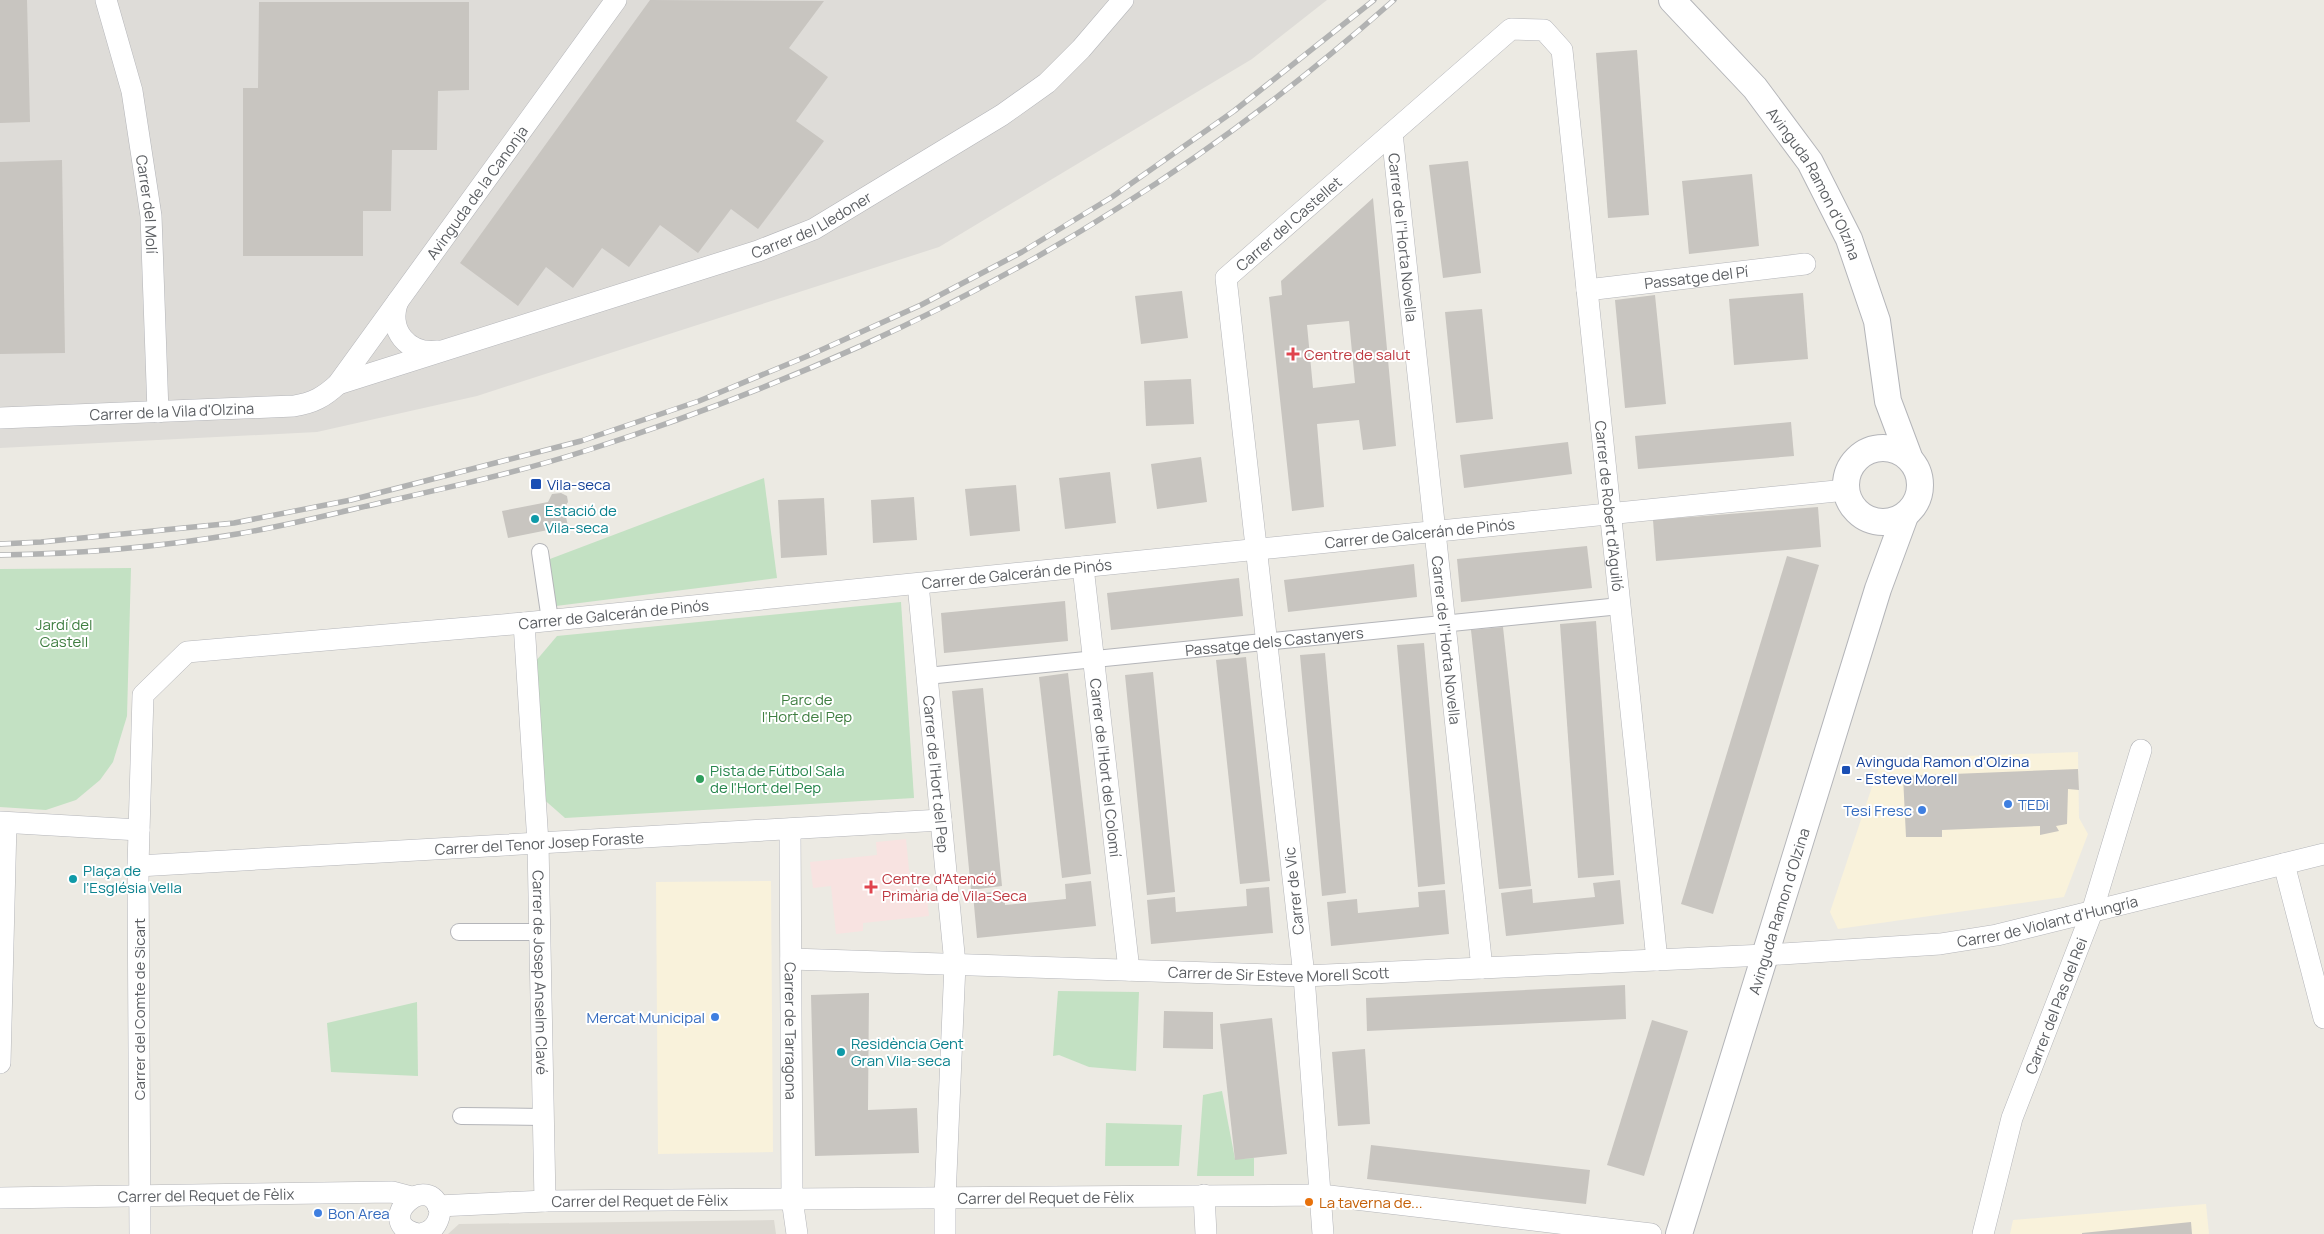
<svg xmlns="http://www.w3.org/2000/svg" width="2324" height="1234" viewBox="0 0 2324 1234" font-family="Manrope,sans-serif">
<rect width="100%" height="100%" fill="#eceae3"/>
<g fill="#f9f2db">
<path d="M 2078,752 L 2079,818 L 2088,834 L 2064,897 L 1838,929 L 1830,912 L 1876,775 L 1883,759 Z"/>
<path d="M 771,881 L 773,1152 L 658,1154 L 656,882 Z"/>
<path d="M 2206,1204 L 2209,1234 L 2010,1234 L 2013,1220 Z"/>
</g>
<path fill="#dedcd8" d="M 0,0 L 1327,0 L 1252,59 L 939,247 L 477,396 L 317,432 L 0,448 Z"/>
<path fill="#dcd9d2" d="M 774,1220 L 776,1234 L 448,1234 L 459,1224 Z"/>
<path fill="#f8e3e1" d="M 906,839 L 911,890 L 926,889 L 929,916 L 863,923 L 863,931 L 836,934 L 831,886 L 813,888 L 810,862 L 877,855 L 876,842 Z"/>
<g fill="#c3e1c3">
<path d="M 764,478 L 777,578 L 548,607 L 542,562 Z"/>
<path d="M 131,568 L 127,716 L 113,762 L 100,780 L 76,800 L 46,810 L 0,807 L 0,569 Z"/>
<path d="M 901,602 L 914,798 L 565,818 L 540,796 L 535,662 L 557,636 Z"/>
<path d="M 1058,991 L 1139,992 L 1136,1071 L 1089,1067 L 1059,1055 L 1053,1056 Z"/>
<path d="M 417,1002 L 418,1076 L 331,1072 L 327,1023 Z"/>
<path d="M 1222,1091 L 1235,1159 L 1254,1158 L 1254,1176 L 1197,1176 L 1203,1095 Z"/>
<path d="M 1106,1123 L 1182,1125 L 1179,1166 L 1105,1166 Z"/>
</g>
<g fill="#c8c5c0" fill-rule="evenodd">
<path d="M 0,0 L 27,0 L 30,122 L 0,123 Z"/>
<path d="M 650,0 L 824,1 L 789,48 L 828,77 L 796,121 L 824,141 L 758,229 L 731,209 L 698,253 L 660,225 L 629,267 L 602,248 L 573,288 L 546,267 L 518,306 L 460,263 Z"/>
<path d="M 259,2 L 469,2 L 469,90 L 438,91 L 437,150 L 392,150 L 391,211 L 363,211 L 363,256 L 243,256 L 243,88 L 258,88 Z"/>
<path d="M 1637,50 L 1649,215 L 1608,218 L 1596,53 Z"/>
<path d="M 62,160 L 65,353 L 0,354 L 0,162 Z"/>
<path d="M 1468,161 L 1481,273 L 1443,278 L 1429,165 Z"/>
<path d="M 1752,174 L 1759,246 L 1689,254 L 1682,181 Z"/>
<path d="M 1373,198 L 1396,446 L 1363,450 L 1359,420 L 1317,424 L 1324,507 L 1292,511 L 1269,297 L 1282,295 L 1281,281 ZM 1349,321 L 1355,383 L 1313,388 L 1307,325 Z"/>
<path d="M 1182,291 L 1188,338 L 1141,344 L 1135,296 Z"/>
<path d="M 1803,293 L 1808,359 L 1734,365 L 1729,299 Z"/>
<path d="M 1655,295 L 1666,404 L 1625,408 L 1615,300 Z"/>
<path d="M 1482,309 L 1493,419 L 1456,423 L 1445,312 Z"/>
<path d="M 1191,379 L 1194,424 L 1146,426 L 1144,381 Z"/>
<path d="M 1791,422 L 1794,456 L 1638,469 L 1635,436 Z"/>
<path d="M 1568,442 L 1572,474 L 1464,488 L 1460,455 Z"/>
<path d="M 1201,457 L 1207,502 L 1157,509 L 1151,464 Z"/>
<path d="M 1110,472 L 1116,523 L 1065,529 L 1059,478 Z"/>
<path d="M 1016,485 L 1020,531 L 970,536 L 965,489 Z"/>
<path d="M 561,493 L 567,496 L 568,502 L 564,508 L 568,526 L 508,538 L 502,511 L 548,502 L 552,494 Z"/>
<path d="M 914,497 L 917,540 L 873,543 L 871,500 Z"/>
<path d="M 824,498 L 827,555 L 781,558 L 778,500 Z"/>
<path d="M 1818,507 L 1821,547 L 1656,561 L 1653,520 Z"/>
<path d="M 1587,546 L 1592,588 L 1461,602 L 1457,559 Z"/>
<path d="M 1787,556 L 1819,565 L 1713,914 L 1681,904 Z"/>
<path d="M 1414,564 L 1417,597 L 1288,612 L 1284,580 Z"/>
<path d="M 1239,578 L 1243,616 L 1111,630 L 1107,593 Z"/>
<path d="M 1065,601 L 1068,641 L 944,653 L 941,613 Z"/>
<path d="M 1596,621 L 1614,875 L 1578,878 L 1560,624 Z"/>
<path d="M 1503,627 L 1531,886 L 1499,889 L 1471,630 Z"/>
<path d="M 1424,643 L 1445,884 L 1418,887 L 1397,645 Z"/>
<path d="M 1325,653 L 1346,893 L 1322,896 L 1300,655 Z"/>
<path d="M 1246,657 L 1270,881 L 1240,884 L 1216,660 Z"/>
<path d="M 1153,672 L 1175,892 L 1147,895 L 1125,675 Z"/>
<path d="M 1068,673 L 1091,874 L 1062,878 L 1039,677 Z"/>
<path d="M 983,688 L 1002,886 L 971,890 L 952,691 Z"/>
<path d="M 2078,769 L 2079,790 L 2068,789 L 2067,824 L 2056,826 L 2059,831 L 2040,835 L 2040,826 L 1942,830 L 1942,837 L 1906,837 L 1903,776 Z"/>
<path d="M 1620,880 L 1624,924 L 1506,936 L 1501,893 L 1532,889 L 1533,903 L 1595,897 L 1593,883 Z"/>
<path d="M 1091,881 L 1096,926 L 977,938 L 973,894 L 1004,891 L 1005,905 L 1066,899 L 1065,884 Z"/>
<path d="M 1269,887 L 1273,933 L 1151,944 L 1147,900 L 1175,897 L 1176,912 L 1247,906 L 1246,889 Z"/>
<path d="M 1445,890 L 1449,934 L 1331,946 L 1327,902 L 1357,899 L 1358,913 L 1419,907 L 1418,892 Z"/>
<path d="M 1625,985 L 1626,1019 L 1367,1031 L 1366,998 Z"/>
<path d="M 869,993 L 868,1110 L 917,1108 L 919,1153 L 815,1156 L 811,995 Z"/>
<path d="M 1164,1011 L 1213,1012 L 1213,1049 L 1163,1048 Z"/>
<path d="M 1272,1018 L 1287,1154 L 1235,1160 L 1220,1024 Z"/>
<path d="M 1652,1020 L 1688,1031 L 1644,1176 L 1607,1165 Z"/>
<path d="M 1365,1049 L 1370,1124 L 1338,1126 L 1332,1052 Z"/>
<path d="M 1371,1145 L 1590,1170 L 1586,1204 L 1367,1179 Z"/>
<path d="M 2191,1222 L 2192,1234 L 2082,1234 L 2082,1233 Z"/>
</g>
<g fill="none" stroke-linecap="round" stroke-linejoin="round">
<defs>
<g id="pedestrian">
<path d="M 540,552 L 550,620"/>
<path id="s1" d="M 927,676 L 1620,606"/>
<path d="M 459,932 L 539,932"/>
<path d="M 461,1116 L 543,1117"/>
</g>
<g id="minor">
<path id="s2" d="M 106,0 L 132,91 L 151,216 L 158,412"/>
<path id="s3" d="M 1392,133 L 1482,968"/>
<path id="s4" d="M 1587,290 L 1805,264"/>
<path d="M 398,301 C 387,330 408,355 438,351"/>
<path id="s5" d="M 338,384 L 758,251 L 814,229 L 1002,115 L 1047,83 L 1081,49 L 1123,0"/>
<path id="s6" d="M 0,418 L 294,406 C 313,403 324,397 338,384 L 616,0"/>
<path id="s7" d="M 1083,567 L 1129,970"/>
<path id="s8" d="M 918,584 L 955,964 L 945,1198 L 945,1234"/>
<path id="s9" d="M 524,623 L 538,843 L 545,1201"/>
<path d="M 0,822 L 139,830"/>
<path id="s10" d="M 790,829 L 792,1199 L 797,1234"/>
<path d="M 2284,864 L 2324,1018"/>
<path id="s11" d="M 138,866 L 941,820"/>
<path id="s12" d="M 791,959 L 1304,976 L 1765,955 L 1940,944 L 1997,935 L 2324,854"/>
<path d="M 0,1063 L 6,823"/>
<path d="M 1204,1195 L 1206,1234"/>
<path id="s13" d="M 0,1198 L 392,1192 L 411,1197"/>
<path id="s14" d="M 438,1206 L 545,1201 L 1321,1195 L 1651,1234"/>
<path id="s15" d="M 140,1234 L 138,866 L 143,695 L 187,652 L 524,623 L 1846,490"/>
<path d="M 418,1234 C 370,1223 430,1167 440,1212 C 438,1225 432,1232 420,1234"/>
<path id="s16" d="M 1323,1234 L 1304,976 L 1226,278 L 1511,29 L 1544,30 L 1562,50 L 1657,960"/>
<path id="s17" d="M 1983,1234 L 2012,1118 L 2092,912 L 2141,750"/>
</g>
<g id="tertiary">
<path id="s18" d="M 1672,0 L 1755,88 L 1810,162 L 1849,239 L 1877,321 L 1888,401 L 1909,457"/>
<circle cx="1883" cy="485" r="37"/>
<path id="s19" d="M 1679,1234 L 1878,589 L 1905,516"/>
</g>
</defs>
<use href="#pedestrian" stroke="#b4b5b9" stroke-width="18"/>
<use href="#minor" stroke="#b4b5b9" stroke-width="22"/>
<use href="#tertiary" stroke="#b4b5b9" stroke-width="28"/>
<use href="#pedestrian" stroke="#fff" stroke-width="16"/>
<use href="#minor" stroke="#fff" stroke-width="21"/>
<use href="#tertiary" stroke="#fff" stroke-width="26"/>
<defs>
<g id="rail">
<path d="M 0,544 L 41,542 L 234,523 L 351,500 L 581,441 L 699,401 L 810,355 L 921,305 L 1022,252 L 1112,197 L 1234,111 L 1374,0"/>
<path d="M 0,555 C 79,554 159,547 237,534 C 285,526 332,514 380,503 C 450,487 520,472 588,450 C 770,392 957,311 1118,208 C 1216,147 1308,76 1394,0"/>
</g>
</defs>
<use href="#rail" stroke="#b1b2b2" stroke-width="5.5"/>
<use href="#rail" stroke="#fff" stroke-width="4" stroke-dasharray="11" stroke-linecap="butt"/>
</g>
<g fill="#e0444e" stroke="#fff" stroke-width="2">
<path d="M1290.5 346.5h5v5h5v5h-5v5h-5v-5h-5v-5h5z"/>
<path d="M868.5 879.5h5v5h5v5h-5v5h-5v-5h-5v-5h5z"/>
</g>
<g fill="#1a4fb4" stroke="#fff" stroke-width="2">
<rect x="530" y="478" width="12" height="12" rx="2.5"/>
<rect x="1841" y="765" width="10" height="10" rx="2.5"/>
</g>
<g fill="#0f9aa8" stroke="#fff" stroke-width="2">
<circle cx="535" cy="519" r="5"/>
<circle cx="73" cy="879" r="5"/>
<circle cx="841" cy="1052" r="5"/>
</g>
<circle fill="#2e9e5b" stroke="#fff" stroke-width="2" cx="700" cy="779" r="5"/>
<g fill="#3f7fe0" stroke="#fff" stroke-width="2">
<circle cx="2008" cy="804" r="5"/>
<circle cx="1922" cy="810" r="5"/>
<circle cx="715" cy="1017" r="5"/>
<circle cx="318" cy="1213" r="5"/>
</g>
<circle fill="#e8710a" stroke="#fff" stroke-width="2" cx="1309" cy="1202" r="5"/>
<g text-anchor="middle" dominant-baseline="central" stroke-width="4" stroke-linejoin="round" paint-order="stroke">
<g font-size="15" fill="#5b5e62" stroke="#fff">
<text stroke="none"><textPath href="#s18" startOffset="234">Avinguda Ramon d'Olzina</textPath></text>
<text stroke="none"><textPath href="#s6" startOffset="581">Avinguda de la Canonja</textPath></text>
<text stroke="none"><textPath href="#s2" startOffset="209">Carrer del Molí</textPath></text>
<text stroke="none"><textPath href="#s5" startOffset="500">Carrer del Lledoner</textPath></text>
<text stroke="none"><textPath href="#s16" startOffset="1044">Carrer del Castellet</textPath></text>
<text stroke="none"><textPath href="#s3" startOffset="105">Carrer de l''Horta Novella</textPath></text>
<text stroke="none"><textPath href="#s4" startOffset="110">Passatge del Pí</textPath></text>
<text stroke="none"><textPath href="#s6" startOffset="172">Carrer de la Vila d'Olzina</textPath></text>
<text stroke="none"><textPath href="#s16" startOffset="1858">Carrer de Robert d'Aguiló</textPath></text>
<text stroke="none"><textPath href="#s15" startOffset="1839">Carrer de Galcerán de Pinós</textPath></text>
<text stroke="none"><textPath href="#s15" startOffset="1434">Carrer de Galcerán de Pinós</textPath></text>
<text stroke="none"><textPath href="#s15" startOffset="1029">Carrer de Galcerán de Pinós</textPath></text>
<text stroke="none"><textPath href="#s3" startOffset="510">Carrer de l''Horta Novella</textPath></text>
<text stroke="none"><textPath href="#s1" startOffset="349">Passatge dels Castanyers</textPath></text>
<text stroke="none"><textPath href="#s7" startOffset="202">Carrer de l'Hort del Colomí</textPath></text>
<text stroke="none"><textPath href="#s8" startOffset="191">Carrer de l'Hort del Pep</textPath></text>
<text stroke="none"><textPath href="#s11" startOffset="402">Carrer del Tenor Josep Foraste</textPath></text>
<text transform="translate(1294 891) rotate(-96)">Carrer de Vic</text>
<text stroke="none"><textPath href="#s19" startOffset="338">Avinguda Ramon d'Olzina</textPath></text>
<text stroke="none"><textPath href="#s12" startOffset="1260">Carrer de Violant d'Hungría</textPath></text>
<text stroke="none"><textPath href="#s12" startOffset="488">Carrer de Sir Esteve Morell Scott</textPath></text>
<text stroke="none"><textPath href="#s9" startOffset="350">Carrer de Josep Anselm Clavé</textPath></text>
<text stroke="none"><textPath href="#s17" startOffset="240">Carrer del Pas del Rei</textPath></text>
<text transform="translate(139 1009) rotate(-90)">Carrer del Comte de Sicart</text>
<text stroke="none"><textPath href="#s10" startOffset="202">Carrer de Tarragona</textPath></text>
<text stroke="none"><textPath href="#s13" startOffset="206">Carrer del Requet de Fèlix</textPath></text>
<text stroke="none"><textPath href="#s14" startOffset="608">Carrer del Requet de Fèlix</textPath></text>
<text stroke="none"><textPath href="#s14" startOffset="202">Carrer del Requet de Fèlix</textPath></text>
</g>
<g font-size="15" fill="#be3a42" stroke="#fff" text-anchor="start">
<text x="1304" y="354">Centre de salut</text>
<text x="882" y="878">Centre d'Atenció<tspan x="882" dy="17">Primària de Vila-Seca</tspan></text>
</g>
<g font-size="15" fill="#164399" stroke="#fff" text-anchor="start">
<text x="547" y="484">Vila-seca</text>
<text x="1856" y="761">Avinguda Ramon d'Olzina<tspan x="1856" dy="17">- Esteve Morell</tspan></text>
</g>
<g font-size="15" fill="#0d838f" stroke="#fff" text-anchor="start">
<text x="545" y="510">Estació de<tspan x="545" dy="17">Vila-seca</tspan></text>
<text x="83" y="870">Plaça de<tspan x="83" dy="17">l’Església Vella</tspan></text>
<text x="851" y="1043">Residència Gent<tspan x="851" dy="17">Gran Vila-seca</tspan></text>
</g>
<g font-size="15" fill="#3f7e41" stroke="#fff">
<text x="64" y="624">Jardí del<tspan x="64" dy="17">Castell</tspan></text>
<text x="807" y="699">Parc de<tspan x="807" dy="17">l'Hort del Pep</tspan></text>
</g>
<g font-size="15" fill="#27864d" stroke="#fff" text-anchor="start">
<text x="710" y="770">Pista de Fútbol Sala<tspan x="710" dy="17">de l'Hort del Pep</tspan></text>
</g>
<g font-size="15" fill="#366cbe" stroke="#fff" text-anchor="start">
<text x="2018" y="804">TEDi</text>
<text x="1912" y="810" text-anchor="end">Tesi Fresc</text>
<text x="705" y="1017" text-anchor="end">Mercat Municipal</text>
<text x="328" y="1213">Bon Area</text>
</g>
<g font-size="15" fill="#c56008" stroke="#fff" text-anchor="start">
<text x="1319" y="1202">La taverna de...</text>
</g>
</g>
</svg>
